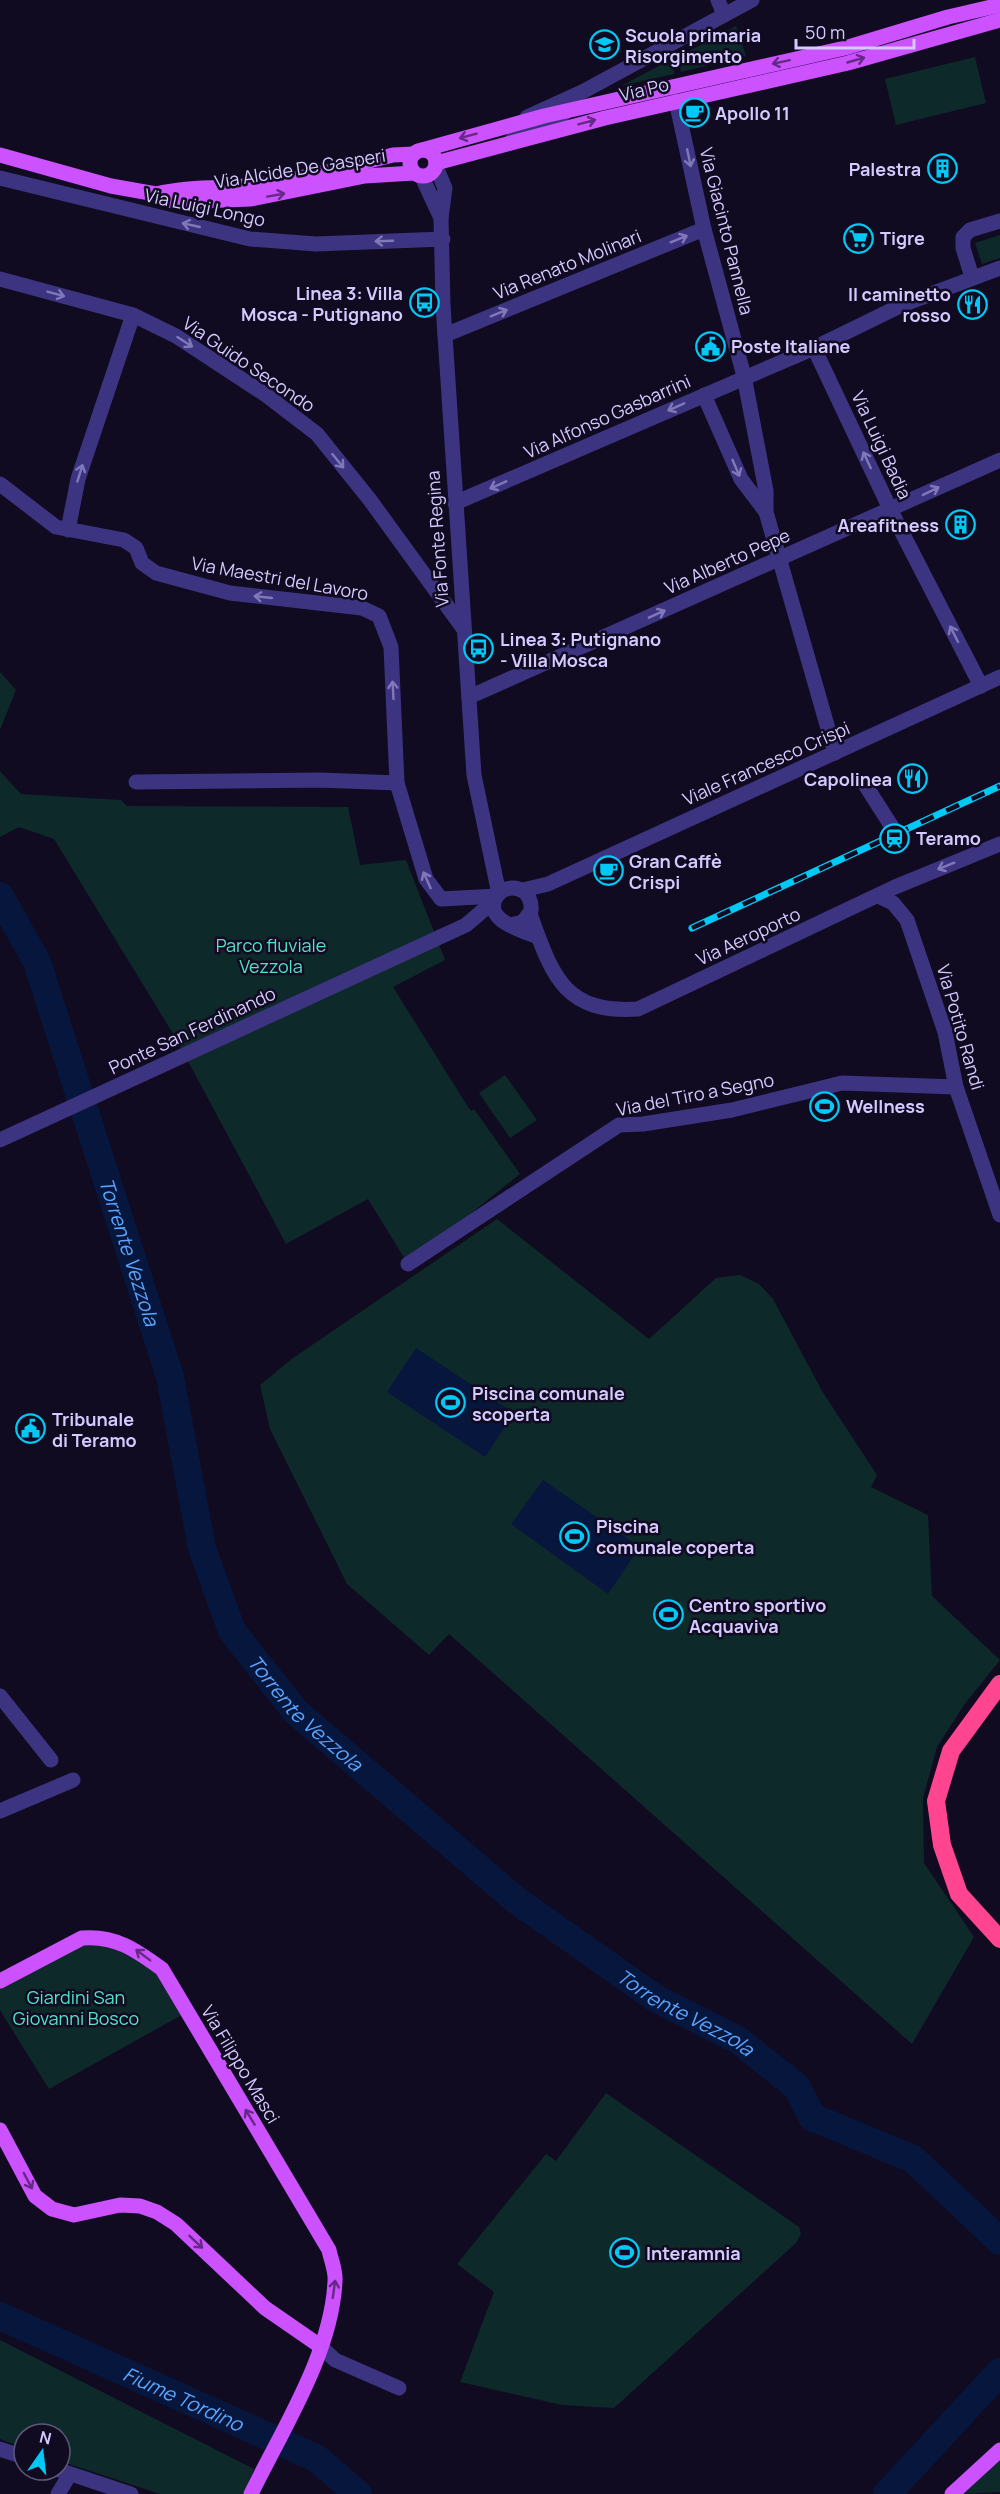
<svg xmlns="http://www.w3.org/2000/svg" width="1000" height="2494" viewBox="0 0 1000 2494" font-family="Manrope,sans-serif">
<rect width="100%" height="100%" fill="#100b20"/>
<g fill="#0e292a">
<path d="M 736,26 L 746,56 L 681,72 L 678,57 Z"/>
<path d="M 975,57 L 986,103 L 896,125 L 885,79 Z"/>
<path d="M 672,59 L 674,74 L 621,86 Z"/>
<path d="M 1000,235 L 1000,258 L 982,264 L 975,243 Z"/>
<path d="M 0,672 L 16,690 L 0,730 Z"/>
<path d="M 0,771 L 21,794 L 121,800 L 127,806 L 348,807 L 360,865 L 406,860 L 445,960 L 393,987 L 468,1107 L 471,1111 L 474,1109 L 520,1174 L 408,1264 L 368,1199 L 286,1244 L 175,1037 L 54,839 L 19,827 L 0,837 Z"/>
<path d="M 505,1075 L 537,1120 L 510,1138 L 479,1093 Z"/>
<path d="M 497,1219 L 649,1339 L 716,1278 L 740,1275 L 759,1284 L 773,1299 L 822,1391 L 877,1475 L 871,1487 L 928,1515 L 932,1596 L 1000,1660 L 964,1705 L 937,1747 L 923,1798 L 924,1863 L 974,1937 L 912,2044 L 449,1634 L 429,1655 L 347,1584 L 270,1429 L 260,1385 L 293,1358 Z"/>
<path d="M 95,1937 L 162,1969 L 187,2012 L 49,2089 L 0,2010 L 0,1981 Z"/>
<path d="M 606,2093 L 799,2227 L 801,2234 L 796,2243 L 614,2408 L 562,2405 L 460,2382 L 494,2292 L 457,2264 L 546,2154 L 556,2161 Z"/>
<path d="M 0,2340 L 254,2469 L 243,2494 L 160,2494 L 60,2461 L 60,2434 L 24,2434 L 24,2448 L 0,2439 Z"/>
<path d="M 1000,2456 L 1000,2492 L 961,2494 Z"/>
</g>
<g fill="#07163d">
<path d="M 416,1348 L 514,1413 L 485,1457 L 387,1392 Z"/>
<path d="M 543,1480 L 640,1547 L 608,1594 L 511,1524 Z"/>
</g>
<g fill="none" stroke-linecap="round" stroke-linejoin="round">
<g stroke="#07163d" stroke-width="28">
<path id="s1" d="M 0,896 L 37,962 L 170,1377 L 202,1548 L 232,1631 L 296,1712 L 516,1900 L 655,1998 L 738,2040 L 797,2087 L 812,2117 L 913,2159 L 1000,2241"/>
<path id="s2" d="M 0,2316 L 316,2458 L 358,2494"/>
<path d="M 887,2494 L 1000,2372"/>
</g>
<g stroke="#3d3481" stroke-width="15">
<path d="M 718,0 L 724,15"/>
<path d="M 676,101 L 704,229 L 744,376 L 766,491 L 766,512 L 835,753"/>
<path d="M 527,117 L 584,91 L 752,0"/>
<path d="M 510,143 L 518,132 L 555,123 L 570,107"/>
<path d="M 436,167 L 445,188 L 441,218 L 443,305 L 474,775 L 499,894"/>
<path d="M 422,177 L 441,218"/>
<path d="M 0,178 L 250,239 L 316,244 L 443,239"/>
<path d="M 972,277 L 963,248 L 963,237 L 970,230 L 1000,221"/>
<path d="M 0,279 L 133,315 L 176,336 L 266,395 L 317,434 L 370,500 L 463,628"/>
<path d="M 445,335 L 704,229"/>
<path d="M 814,348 L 891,511 L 981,686"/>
<path d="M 704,395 L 741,479 L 766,512"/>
<path d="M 0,484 L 56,527 L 124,540 L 136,548 L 142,563 L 156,573 L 230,593 L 362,608 L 379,616 L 391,647 L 397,783 L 426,879 L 441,899 L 497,896"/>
<path d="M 455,503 L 814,348 L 902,305 L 1000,268"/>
<path d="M 68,530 L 78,479 L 133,315"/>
<path d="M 469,697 L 1000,460"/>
<path d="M 136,782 L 320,780 L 397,783"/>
<path d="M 864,783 L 894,830"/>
<path d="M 523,890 L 548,884 L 1000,677"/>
<path d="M 878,896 L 893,903 L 907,920 L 945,1032 L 956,1087 L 1000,1215"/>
<path d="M 530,914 C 552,974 563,1014 638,1009 L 895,887 L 1000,844"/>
<path d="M 510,925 L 523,922 L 531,911 C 533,892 516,882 500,892 C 477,918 520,930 538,937"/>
<path d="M 0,1140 L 466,925 L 494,901"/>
<path d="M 408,1264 L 619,1125 L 643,1124 L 732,1110 L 842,1083 L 956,1087"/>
<path d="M 0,1696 L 51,1760"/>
<path d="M 0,1811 L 73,1780"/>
<path d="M 320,2346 L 335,2360 L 399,2388"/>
<path d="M 0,2449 L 24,2457"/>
<path d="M 59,2470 L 131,2494"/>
<path d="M 58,2494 L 70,2474"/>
</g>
<g stroke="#cc51ff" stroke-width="15">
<circle cx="423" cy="163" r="13"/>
<path d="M 422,150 L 544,116 L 845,48 L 948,17 L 1000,5"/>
<path d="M 0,155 L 111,186 L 156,194 L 175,202 L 251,199 L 365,176 L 414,173"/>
<path d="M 436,163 L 605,118 L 848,63 L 1000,20"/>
<path d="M 156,194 C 192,185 230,189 267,184 C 310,178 351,165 393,155 L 414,154"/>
<path d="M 0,1981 L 82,1938 C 115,1935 136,1950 162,1969 L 329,2250 C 331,2260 336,2271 335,2281 C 332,2353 282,2430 251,2494"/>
<path d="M 0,2130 L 35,2196 L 52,2209 L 74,2215 L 120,2205 L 140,2206 L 157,2212 L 176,2224 L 265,2308 L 320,2346"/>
<path d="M 952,2494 L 1000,2450"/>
</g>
<path stroke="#ff4590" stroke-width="18" d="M 1000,1684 L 951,1751 L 936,1801 L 942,1845 L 959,1894 L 1000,1939"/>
<defs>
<path id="rail" d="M 692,928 L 1000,786"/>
</defs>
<use href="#rail" stroke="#00c9f5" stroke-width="7"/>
<use href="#rail" stroke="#100b20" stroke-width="4.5" stroke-dasharray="14" stroke-linecap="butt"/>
</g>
<defs><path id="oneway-shaft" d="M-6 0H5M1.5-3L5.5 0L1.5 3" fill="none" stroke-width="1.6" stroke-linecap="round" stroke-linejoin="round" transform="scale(1.5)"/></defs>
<g stroke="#652a84">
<use href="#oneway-shaft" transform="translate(856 60) rotate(-16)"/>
<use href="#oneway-shaft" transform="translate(781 62) rotate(168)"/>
<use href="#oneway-shaft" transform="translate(587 122) rotate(-15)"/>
<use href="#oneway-shaft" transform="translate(468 136) rotate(165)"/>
<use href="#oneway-shaft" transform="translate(276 195) rotate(-10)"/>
<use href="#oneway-shaft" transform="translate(143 1955) rotate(-143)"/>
<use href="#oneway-shaft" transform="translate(250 2117) rotate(-121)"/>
<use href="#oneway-shaft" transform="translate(28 2181) rotate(62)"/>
<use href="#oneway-shaft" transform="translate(196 2242) rotate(43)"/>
<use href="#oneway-shaft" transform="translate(334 2289) rotate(-82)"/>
</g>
<g stroke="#8178ba">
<use href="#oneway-shaft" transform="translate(689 158) rotate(78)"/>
<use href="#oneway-shaft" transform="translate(191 225) rotate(-167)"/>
<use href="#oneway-shaft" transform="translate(679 239) rotate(-22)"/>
<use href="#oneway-shaft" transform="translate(384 241) rotate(178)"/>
<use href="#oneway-shaft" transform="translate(56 294) rotate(15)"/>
<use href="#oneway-shaft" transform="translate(499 313) rotate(-22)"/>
<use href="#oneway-shaft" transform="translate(185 342) rotate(33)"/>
<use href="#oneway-shaft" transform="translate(676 407) rotate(156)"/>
<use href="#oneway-shaft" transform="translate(867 460) rotate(-115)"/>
<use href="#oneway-shaft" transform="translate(338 461) rotate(51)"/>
<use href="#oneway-shaft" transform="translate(736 468) rotate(67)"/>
<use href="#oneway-shaft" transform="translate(80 473) rotate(-73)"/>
<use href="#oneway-shaft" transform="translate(498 485) rotate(156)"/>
<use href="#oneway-shaft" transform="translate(931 491) rotate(-26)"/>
<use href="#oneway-shaft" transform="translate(263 597) rotate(-174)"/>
<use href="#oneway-shaft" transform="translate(657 614) rotate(-24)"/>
<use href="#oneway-shaft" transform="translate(954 634) rotate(-117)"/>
<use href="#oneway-shaft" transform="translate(393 690) rotate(-93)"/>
<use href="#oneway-shaft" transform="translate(946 866) rotate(158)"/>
<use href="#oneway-shaft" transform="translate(427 880) rotate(-114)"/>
</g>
<defs>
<symbol id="school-ring" viewBox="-11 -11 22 22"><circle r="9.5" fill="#100b20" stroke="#00c9f5" stroke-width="1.5"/><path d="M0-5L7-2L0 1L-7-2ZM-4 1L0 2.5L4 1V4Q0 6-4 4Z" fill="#00c9f5"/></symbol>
<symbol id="cafe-ring" viewBox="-11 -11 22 22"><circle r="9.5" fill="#100b20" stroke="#00c9f5" stroke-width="1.5"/><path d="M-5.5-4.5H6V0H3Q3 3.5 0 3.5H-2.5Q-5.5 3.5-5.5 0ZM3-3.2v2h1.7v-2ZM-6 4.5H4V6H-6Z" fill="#00c9f5"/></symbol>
<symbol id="building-ring" viewBox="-11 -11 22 22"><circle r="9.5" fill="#100b20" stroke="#00c9f5" stroke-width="1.5"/><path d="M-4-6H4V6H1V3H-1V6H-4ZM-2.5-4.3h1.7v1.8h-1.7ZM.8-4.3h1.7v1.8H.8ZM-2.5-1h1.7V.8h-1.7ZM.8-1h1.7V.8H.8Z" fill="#00c9f5"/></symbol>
<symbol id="supermarket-ring" viewBox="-11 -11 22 22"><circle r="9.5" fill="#100b20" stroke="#00c9f5" stroke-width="1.5"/><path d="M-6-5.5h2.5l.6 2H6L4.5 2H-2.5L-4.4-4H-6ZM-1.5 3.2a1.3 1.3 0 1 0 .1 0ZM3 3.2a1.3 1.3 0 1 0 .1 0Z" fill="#00c9f5"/></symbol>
<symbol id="bus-ring" viewBox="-11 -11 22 22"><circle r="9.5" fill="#100b20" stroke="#00c9f5" stroke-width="1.5"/><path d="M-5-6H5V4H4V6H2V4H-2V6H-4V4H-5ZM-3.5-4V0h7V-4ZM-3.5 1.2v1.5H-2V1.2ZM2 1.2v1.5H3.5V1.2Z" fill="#00c9f5"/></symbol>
<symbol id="restaurant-ring" viewBox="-11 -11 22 22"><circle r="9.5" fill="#100b20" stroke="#00c9f5" stroke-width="1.5"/><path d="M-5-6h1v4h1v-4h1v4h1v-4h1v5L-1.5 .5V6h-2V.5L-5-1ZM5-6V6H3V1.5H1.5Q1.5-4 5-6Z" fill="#00c9f5"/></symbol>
<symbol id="civic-ring" viewBox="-11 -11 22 22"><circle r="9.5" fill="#100b20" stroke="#00c9f5" stroke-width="1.5"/><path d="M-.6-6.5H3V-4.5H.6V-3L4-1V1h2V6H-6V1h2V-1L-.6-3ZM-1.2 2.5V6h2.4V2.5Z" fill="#00c9f5"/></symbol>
<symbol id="station-ring" viewBox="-11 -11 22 22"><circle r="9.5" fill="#100b20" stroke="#00c9f5" stroke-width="1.5"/><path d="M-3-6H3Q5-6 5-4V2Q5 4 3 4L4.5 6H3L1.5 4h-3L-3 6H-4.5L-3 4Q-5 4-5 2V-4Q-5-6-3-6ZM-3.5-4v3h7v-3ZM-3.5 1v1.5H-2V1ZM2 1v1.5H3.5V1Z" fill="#00c9f5"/></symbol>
<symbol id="stadium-ring" viewBox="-11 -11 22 22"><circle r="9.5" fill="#100b20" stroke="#00c9f5" stroke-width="1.5"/><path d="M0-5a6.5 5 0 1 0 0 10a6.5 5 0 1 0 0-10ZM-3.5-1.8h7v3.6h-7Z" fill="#00c9f5"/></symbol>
</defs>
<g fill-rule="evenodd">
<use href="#school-ring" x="588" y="28" width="33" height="33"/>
<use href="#cafe-ring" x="678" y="96" width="33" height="33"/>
<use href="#building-ring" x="926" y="152" width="33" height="33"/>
<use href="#supermarket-ring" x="842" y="222" width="33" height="33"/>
<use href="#bus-ring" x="408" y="286" width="33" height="33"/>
<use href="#restaurant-ring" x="956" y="288" width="33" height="33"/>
<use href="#civic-ring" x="694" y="330" width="33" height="33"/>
<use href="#building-ring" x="944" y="508" width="33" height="33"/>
<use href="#bus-ring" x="462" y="632" width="33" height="33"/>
<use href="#restaurant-ring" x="896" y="762" width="33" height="33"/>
<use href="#station-ring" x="878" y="822" width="33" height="33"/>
<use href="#cafe-ring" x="592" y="854" width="33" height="33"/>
<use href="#stadium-ring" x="808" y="1090" width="33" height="33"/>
<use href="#stadium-ring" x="434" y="1386" width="33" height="33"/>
<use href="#civic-ring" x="14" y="1412" width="33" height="33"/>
<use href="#stadium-ring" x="558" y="1520" width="33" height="33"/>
<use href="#stadium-ring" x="652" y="1598" width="33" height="33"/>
<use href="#stadium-ring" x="608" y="2236" width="33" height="33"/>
</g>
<g text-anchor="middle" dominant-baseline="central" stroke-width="5" stroke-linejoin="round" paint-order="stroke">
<g font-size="18" font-weight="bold" fill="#d4caff" stroke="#100b20" text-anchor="start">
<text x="625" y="35">Scuola primaria<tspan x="625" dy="21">Risorgimento</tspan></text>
<text x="715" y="113">Apollo 11</text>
<text x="921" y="169" text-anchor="end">Palestra</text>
<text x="880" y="238">Tigre</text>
<text x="403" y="293" text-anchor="end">Linea 3: Villa<tspan x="403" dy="21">Mosca - Putignano</tspan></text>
<text x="951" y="294" text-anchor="end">Il caminetto<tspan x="951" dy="21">rosso</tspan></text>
<text x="731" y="346">Poste Italiane</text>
<text x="939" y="525" text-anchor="end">Areafitness</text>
<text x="500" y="639">Linea 3: Putignano<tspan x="500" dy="21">- Villa Mosca</tspan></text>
<text x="892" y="779" text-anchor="end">Capolinea</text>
<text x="916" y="838">Teramo</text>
<text x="629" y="861">Gran Caffè<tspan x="629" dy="21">Crispi</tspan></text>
<text x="846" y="1106">Wellness</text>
<text x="472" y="1393">Piscina comunale<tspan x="472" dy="21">scoperta</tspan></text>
<text x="52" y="1419">Tribunale<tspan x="52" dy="21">di Teramo</tspan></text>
<text x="596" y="1526">Piscina<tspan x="596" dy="21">comunale coperta</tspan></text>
<text x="689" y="1605">Centro sportivo<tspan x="689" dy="21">Acquaviva</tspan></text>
<text x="646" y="2253">Interamnia</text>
</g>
<g font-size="18" fill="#d4caff" stroke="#100b20">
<text transform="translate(644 89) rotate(-13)">Via Po</text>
<text transform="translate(300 168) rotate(-9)">Via Alcide De Gasperi</text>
<text transform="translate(205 207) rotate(12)">Via Luigi Longo</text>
<text transform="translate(727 231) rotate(76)">Via Giacinto Pannella</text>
<text transform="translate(567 264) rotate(-22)">Via Renato Molinari</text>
<text transform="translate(249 364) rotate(34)">Via Guido Secondo</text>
<text transform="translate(607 416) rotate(-24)">Via Alfonso Gasbarrini</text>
<text transform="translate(882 445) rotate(65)">Via Luigi Badia</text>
<text transform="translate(437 539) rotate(-94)">Via Fonte Regina</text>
<text transform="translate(727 561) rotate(-24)">Via Alberto Pepe</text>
<text transform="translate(280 578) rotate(10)">Via Maestri del Lavoro</text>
<text transform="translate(766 763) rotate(-24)">Viale Francesco Crispi</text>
<text transform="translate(748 936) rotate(-25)">Via Aeroporto</text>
<text transform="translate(961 1027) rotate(74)">Via Potito Randi</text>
<text transform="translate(192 1030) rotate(-25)">Ponte San Ferdinando</text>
<text transform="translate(695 1094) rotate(-11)">Via del Tiro a Segno</text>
<text transform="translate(241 2064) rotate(59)">Via Filippo Masci</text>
</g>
<g font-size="18" fill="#51e4cb" stroke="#100b20">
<text x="271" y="945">Parco fluviale<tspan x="271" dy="21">Vezzola</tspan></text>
<text x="76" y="1997">Giardini San<tspan x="76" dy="21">Giovanni Bosco</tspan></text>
</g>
<g font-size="20" font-style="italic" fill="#58a5ff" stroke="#100b20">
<text stroke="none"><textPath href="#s1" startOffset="380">Torrente Vezzola</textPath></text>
<text stroke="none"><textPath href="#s1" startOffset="884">Torrente Vezzola</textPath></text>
<text stroke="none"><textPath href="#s1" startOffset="1370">Torrente Vezzola</textPath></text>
<text stroke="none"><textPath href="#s2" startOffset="201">Fiume Tordino</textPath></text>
</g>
</g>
<g transform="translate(42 2452) rotate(14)"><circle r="28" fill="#100b20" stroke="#5e5779" stroke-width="1.5"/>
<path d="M0-4.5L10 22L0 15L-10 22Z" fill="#00c9f5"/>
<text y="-9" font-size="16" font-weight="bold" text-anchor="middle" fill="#d4caff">N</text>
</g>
<path d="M796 39v9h118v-9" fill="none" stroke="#d4caff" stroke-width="3"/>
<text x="805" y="39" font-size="18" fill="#d4caff" stroke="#100b20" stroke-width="4.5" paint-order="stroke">50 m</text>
</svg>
